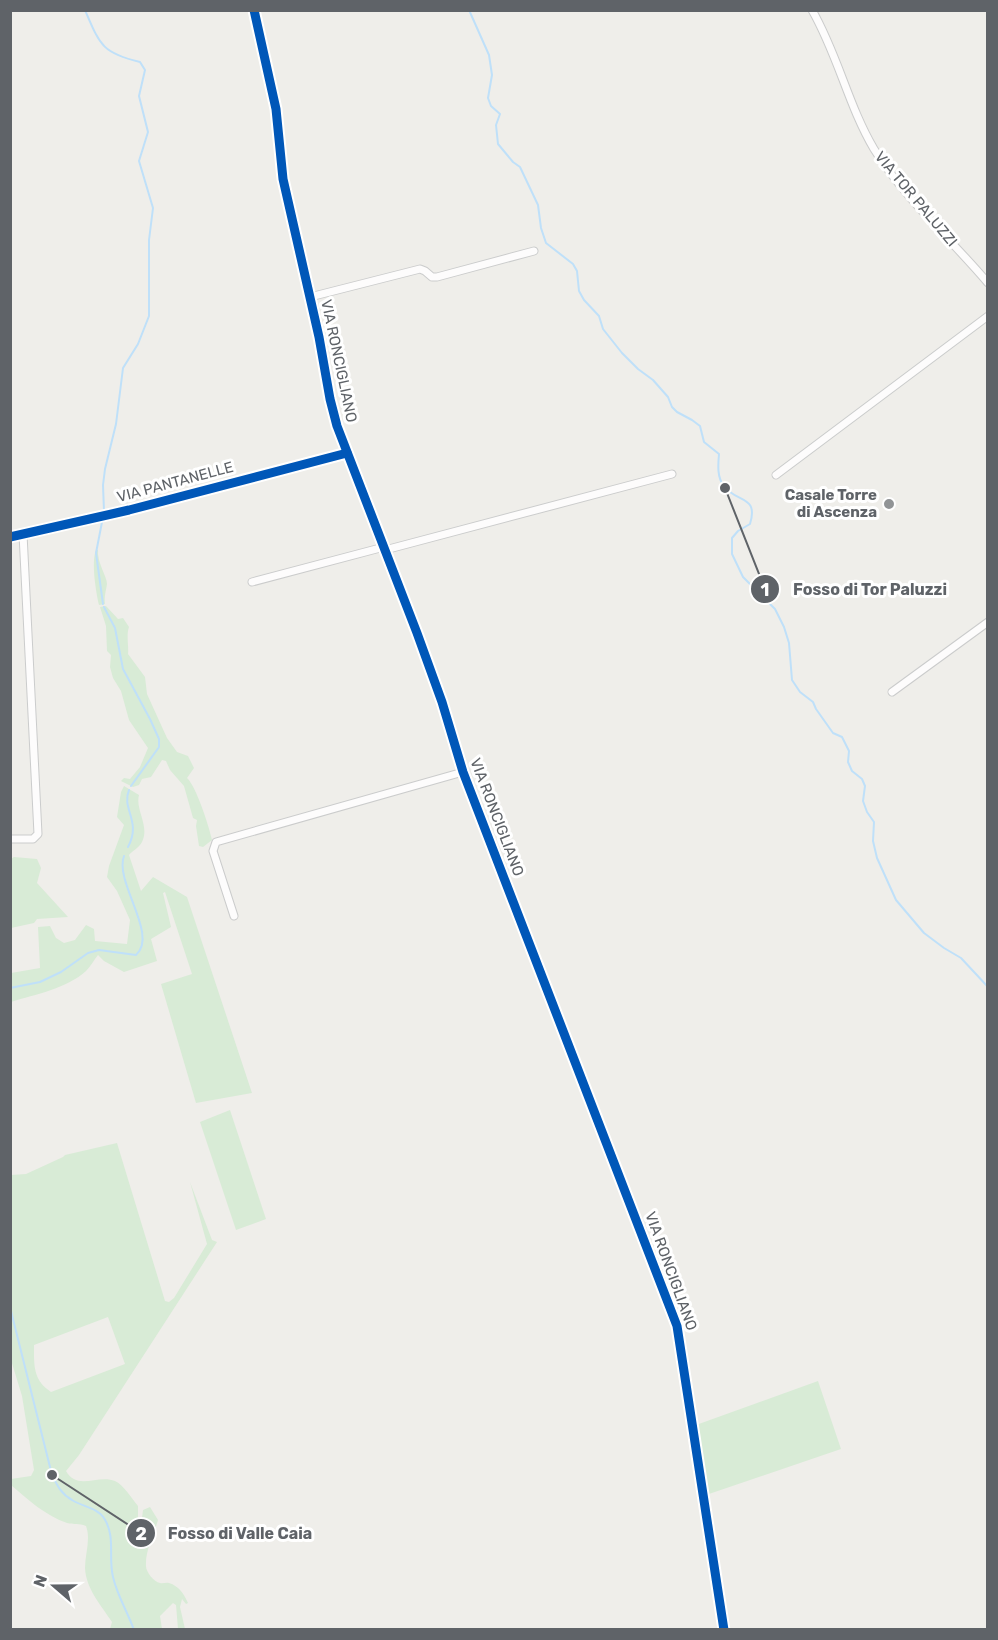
<svg xmlns="http://www.w3.org/2000/svg" width="998" height="1640" viewBox="0 0 998 1640" font-family="Rubik,sans-serif">
<rect width="100%" height="100%" fill="#efeeea"/>
<g fill="#d8ebd6" fill-rule="evenodd">
<path d="M 96,550 L 98,550 C 97,563 107,576 107,584 C 106,591 104,596 105,604 L 99,605 C 96,592 91,562 96,550 Z"/>
<path d="M 106,606 L 118,619 L 123,618 L 129,627 C 126,635 129,646 128,654 L 145,677 L 147,694 L 167,738 L 177,752 L 188,756 L 194,768 L 187,778 C 196,786 209,826 212,840 L 203,847 L 199,846 L 196,826 L 197,820 L 193,818 L 184,786 L 170,770 L 166,761 L 162,760 L 151,777 L 142,779 L 139,785 L 133,787 L 121,781 L 124,778 L 130,779 L 140,767 L 148,748 L 129,720 L 121,691 L 113,678 L 110,667 L 111,655 L 107,651 L 106,626 L 100,607 Z"/>
<path d="M 124,786 L 139,795 C 135,810 150,826 142,842 C 140,847 132,851 129,855 L 141,891 L 153,877 L 187,897 L 252,1093 L 196,1103 L 161,984 L 192,974 L 165,892 L 163,893 L 171,927 L 151,939 L 157,961 L 124,972 L 104,961 L 98,955 C 94,960 90,967 86,971 C 66,989 36,994 11,1002 L 11,973 L 40,968 L 38,927 L 50,926 L 56,938 L 64,943 L 75,940 L 86,925 L 94,929 L 95,941 L 127,944 L 130,920 L 117,891 L 107,877 L 109,866 L 124,825 L 117,817 L 121,792 Z"/>
<path d="M 14,857 L 37,859 L 41,868 L 37,883 L 68,917 L 37,919 L 34,923 L 11,928 L 11,859 Z"/>
<path d="M 230,1110 L 266,1219 L 236,1230 L 200,1122 Z"/>
<path d="M 117,1143 L 165,1301 L 169,1302 L 174,1298 L 207,1244 L 190,1182 L 212,1240 L 217,1242 L 79,1455 L 66,1471 C 77,1491 98,1474 115,1481 C 123,1484 132,1499 138,1506 L 138,1519 L 142,1518 L 143,1510 L 150,1507 L 158,1520 C 154,1534 145,1551 146,1566 C 146,1572 154,1582 160,1583 C 163,1584 166,1582 169,1583 C 179,1586 184,1594 188,1603 L 186,1604 L 182,1599 L 180,1607 L 185,1629 L 178,1629 L 176,1605 L 173,1603 L 160,1616 L 162,1629 L 110,1629 L 112,1622 C 101,1605 86,1589 85,1568 C 85,1554 91,1539 86,1526 C 79,1523 74,1525 67,1523 C 46,1516 27,1499 11,1485 L 11,1479 L 31,1476 L 34,1470 L 22,1396 L 11,1360 L 11,1175 L 26,1174 L 63,1157 L 65,1155 ZM 108,1317 L 125,1364 L 51,1392 C 33,1380 34,1366 34,1345 Z"/>
<path d="M 818,1381 L 841,1449 L 706,1495 L 696,1425 Z"/>
</g>
<g fill="none" stroke-linecap="round" stroke-linejoin="round">
<g stroke="#bfe0f9" stroke-width="2">
<path d="M 85,10 C 100,45 102,53 140,62 L 145,70 L 139,96 L 148,132 L 139,161 L 153,208 L 149,240 L 149,316 L 138,344 L 123,368 L 116,424 L 105,469 L 103,485 L 104,511"/>
<path d="M 469,10 L 489,55 L 492,75 L 488,98 L 491,106 L 500,114 L 496,125 L 498,144 L 513,162 L 520,167 L 538,205 L 541,228 L 546,243 L 573,264 L 577,271 L 579,291 L 584,300 L 599,316 L 603,329 L 622,353 L 638,369 L 653,380 L 668,397 L 672,407 L 677,412 L 692,420 L 700,426 L 704,442 L 719,454 C 718,465 717,478 724,486 C 736,503 759,495 750,524 L 738,531 L 732,538 L 732,554 L 743,577 L 775,609 L 784,627 L 789,643 L 792,680 L 800,692 L 813,702 L 816,709 L 833,733 L 842,737 L 849,751 L 848,762 L 852,771 L 862,779 L 865,786 L 863,801 L 867,812 L 874,822 L 873,841 L 877,858 L 896,900 L 924,933 L 944,948 L 961,958 L 988,987"/>
<path d="M 102,522 L 96,553 L 103,604"/>
<path d="M 104,607 L 115,628 L 123,669 L 150,719 L 159,739 L 159,747 L 131,786"/>
<path d="M 128,847 C 142,821 121,809 129,790"/>
<path d="M 10,988 L 40,982 L 61,972 L 88,953 L 99,950 L 136,955 C 159,935 114,882 124,856"/>
<path d="M 10,1307 L 52,1475 C 57,1485 61,1494 72,1500 C 81,1506 98,1508 104,1518 C 116,1537 108,1557 113,1577 C 117,1595 128,1613 134,1630"/>
</g>
<defs>
<g id="minor">
<path d="M 254,10 L 276,109 L 283,179 L 319,337 L 330,399 L 337,426 L 417,633 L 442,702 L 463,772 L 677,1326 L 724,1630"/>
<path d="M 812,10 C 838,55 848,105 874,149 C 905,199 950,238 988,283"/>
<path d="M 310,297 L 420,269 L 425,271 L 432,277 L 437,277 L 534,251"/>
<path d="M 776,475 L 988,316"/>
<path d="M 10,537 L 129,510 L 347,453"/>
<path d="M 385,550 L 672,474"/>
<path d="M 252,582 L 384,547"/>
<path d="M 892,692 L 988,622"/>
<path d="M 10,839 L 33,839 L 38,834 L 23,534"/>
<path d="M 234,916 L 213,851 L 216,842 L 463,772"/>
</g>
</defs>
<use href="#minor" stroke="#cbcccc" stroke-width="9"/>
<use href="#minor" stroke="#fdfcfc" stroke-width="7"/>
<defs>
<g id="cycleway">
<path d="M 254,10 L 276,109 L 283,179 L 319,337 L 330,399 L 337,426 L 417,633 L 442,702 L 463,772 L 677,1326 L 724,1630"/>
<path d="M 10,537 L 129,510 L 347,453"/>
</g>
</defs>
<use href="#cycleway" stroke="#fff" stroke-width="13"/>
<use href="#cycleway" stroke="#0057b8" stroke-width="9"/>
</g>
<circle fill="#919496" stroke="#fff" stroke-width="2" cx="889" cy="504" r="6"/>
<g text-anchor="middle" dominant-baseline="central" stroke-width="6" stroke-linejoin="round" paint-order="stroke">
<g font-size="15" fill="#5f6368" stroke="#fff">
<text transform="translate(916 199) rotate(50)">VIA TOR PALUZZI</text>
<text transform="translate(339 361) rotate(78)">VIA RONCIGLIANO</text>
<text transform="translate(175 482) rotate(-15)">VIA PANTANELLE</text>
<text transform="translate(497 817) rotate(69)">VIA RONCIGLIANO</text>
<text transform="translate(671 1271) rotate(70)">VIA RONCIGLIANO</text>
</g>
<g font-size="15" font-weight="bold" fill="#5f6368" stroke="#fff" text-anchor="end">
<text x="877" y="495">Casale Torre<tspan x="877" dy="17">di Ascenza</tspan></text>
</g>
</g>
<path fill="none" stroke="#5f6368" stroke-width="2" d="M725 488L765 589M52 1475L141 1533"/>
<g fill="#5f6368" stroke="#fff" stroke-width="2">
<circle cx="725" cy="488" r="6"/>
<circle cx="52" cy="1475" r="6"/>
<circle cx="765" cy="589" r="15"/>
<circle cx="141" cy="1533" r="15"/>
</g>
<g font-size="18" text-anchor="middle" font-weight="bold" fill="#fff">
<text x="765" y="596">1</text>
<text x="141" y="1540">2</text>
</g>
<g font-size="16" text-anchor="middle" font-weight="bold" fill="#5f6368" stroke="#fff" stroke-width="6" stroke-linejoin="round" paint-order="stroke">
<text x="870" y="595">Fosso di Tor Paluzzi</text>
<text x="240" y="1539">Fosso di Valle Caia</text>
</g>
<rect width="998" height="1640" fill="none" stroke="#5f6368" stroke-width="24"/>
<g transform="translate(54 1586) rotate(290)" stroke="#ffffff" stroke-width="4.5" paint-order="stroke">
<path d="M0-4.5L10 22L0 15L-10 22Z" fill="#5f6368"/>
<text y="-9" font-size="16" font-weight="bold" text-anchor="middle" fill="#5f6368">N</text>
</g>
</svg>
